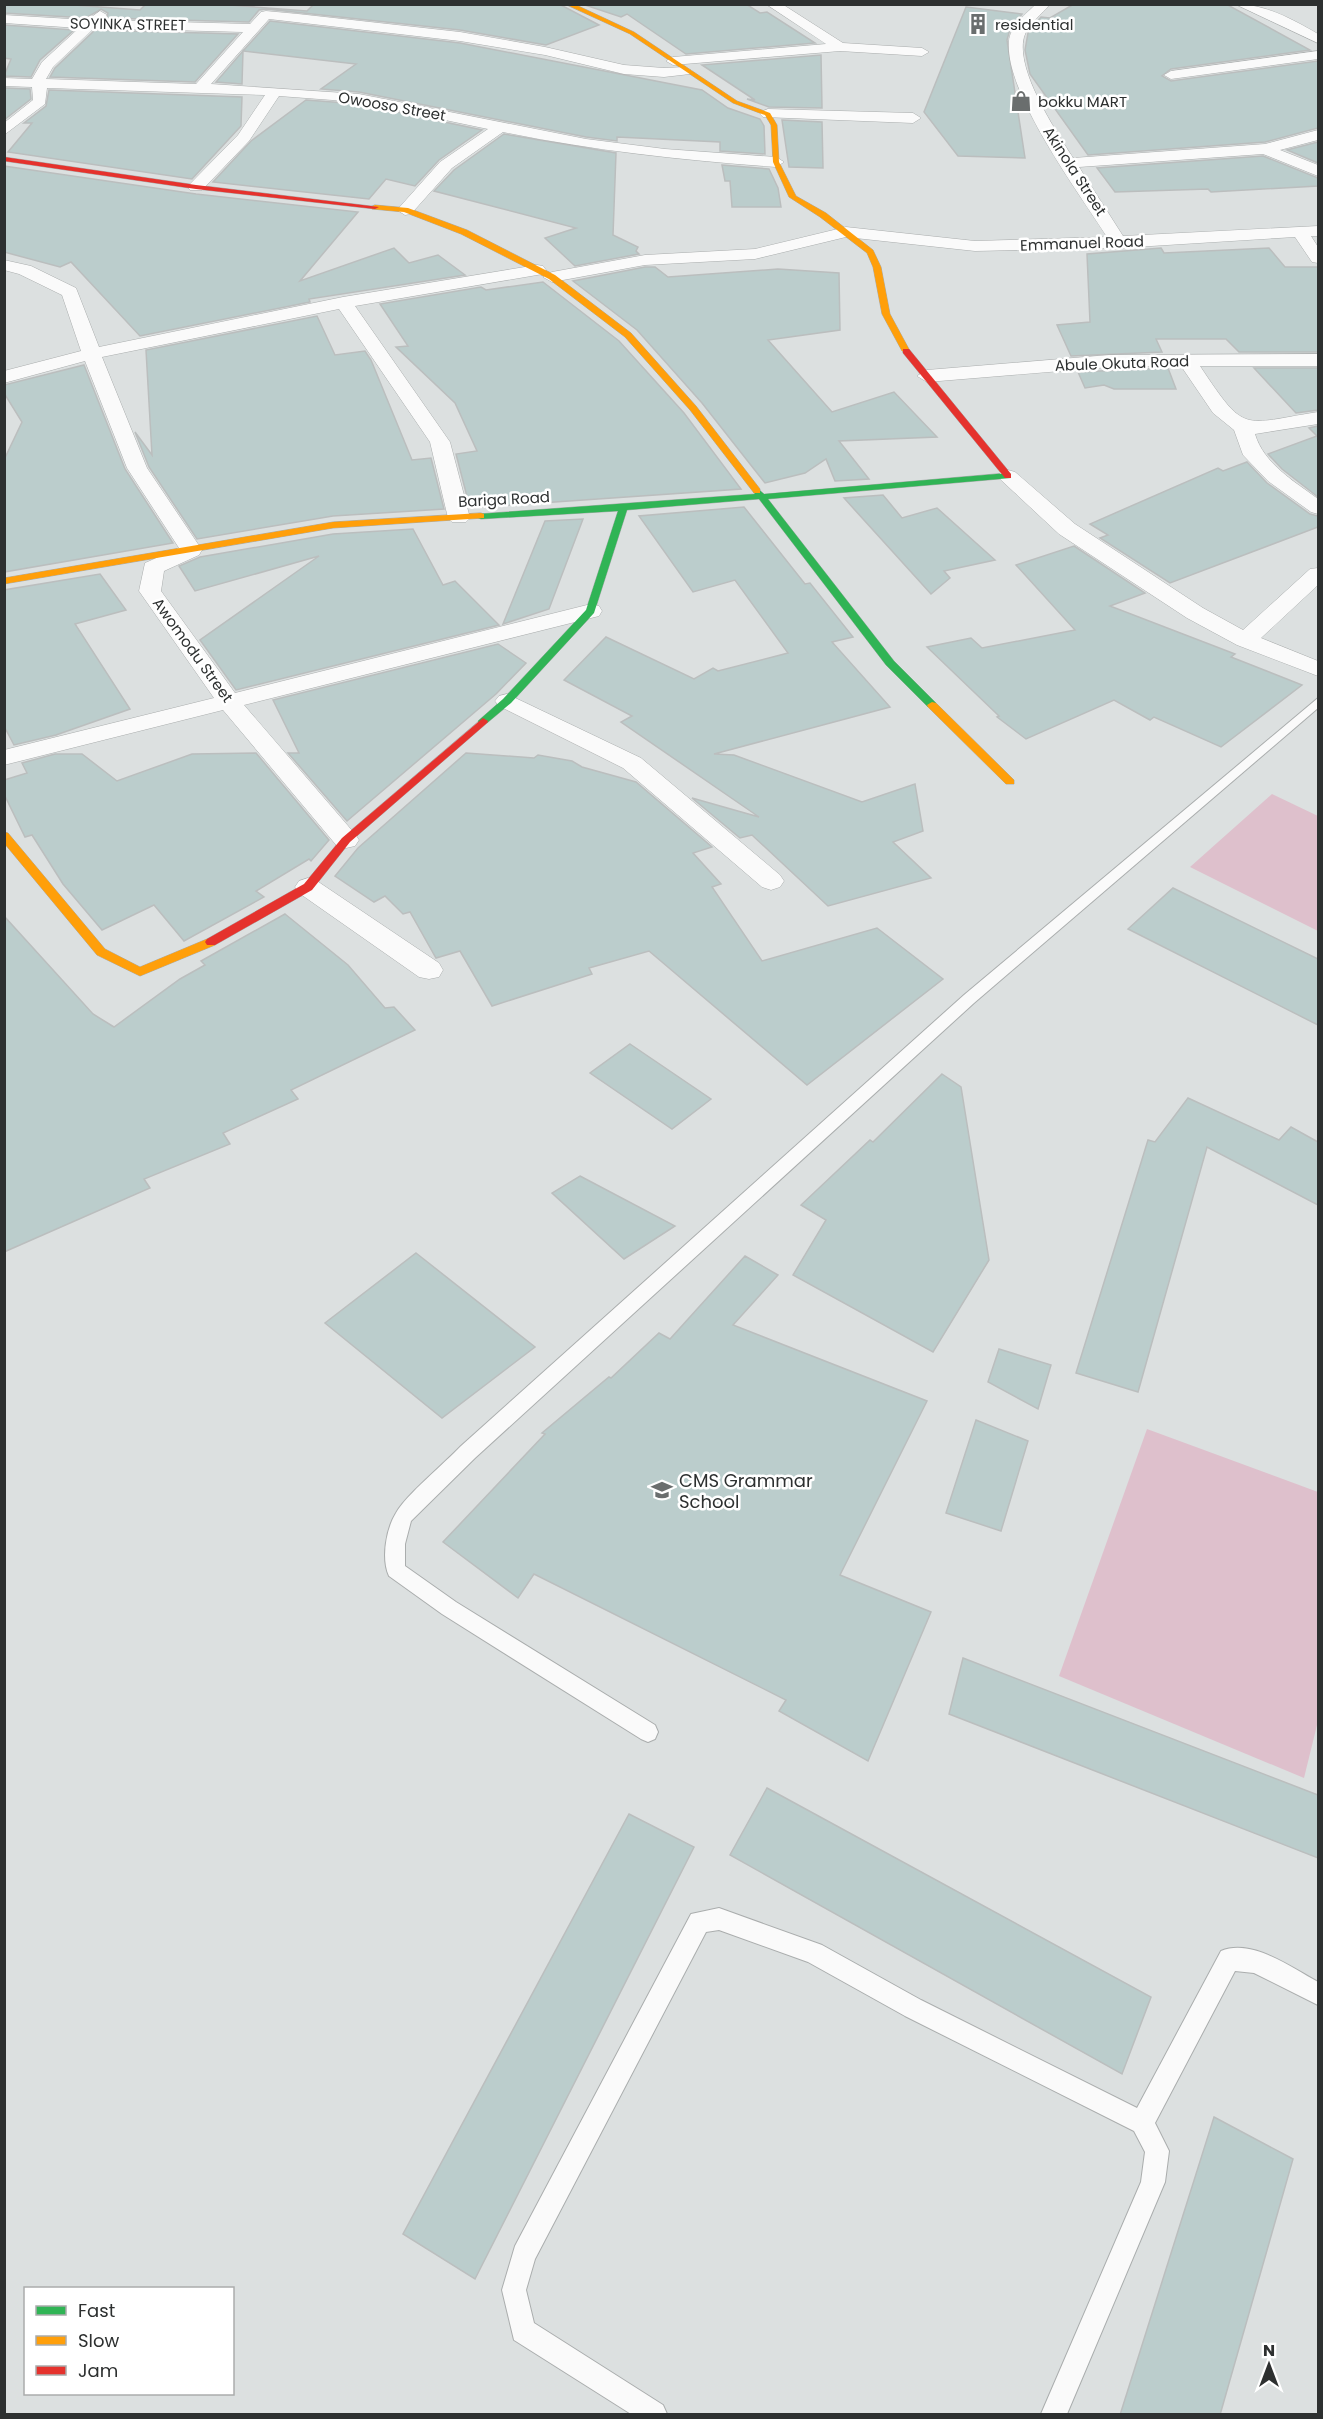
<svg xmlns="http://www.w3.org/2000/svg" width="1323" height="2419" viewBox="0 0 1323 2419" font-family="Poppins,sans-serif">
<rect width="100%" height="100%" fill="#dce0e0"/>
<g fill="#dec0cc">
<path d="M 1272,794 L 1318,816 L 1318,931 L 1190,867 Z"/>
<path d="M 1147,1429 L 1318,1492 L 1318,1721 L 1304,1778 L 1059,1676 Z"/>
</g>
<g fill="#bbcdcc" stroke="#bbbebe" stroke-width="1.5">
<path d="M 4,4 L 61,4 L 140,10 L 146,4 L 216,4 L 307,11 L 314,4 L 559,4 L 599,25 L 546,45 L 460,30 L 266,9 L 259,10 L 249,22 L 107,18 L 108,13 L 101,9 L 86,18 L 4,13 Z"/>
<path d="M 582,4 L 746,4 L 760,13 L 767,12 L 815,43 L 686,54 L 627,14 L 621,17 Z"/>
<path d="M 1074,4 L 1226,4 L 1310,50 L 1171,69 L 1162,76 L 1171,81 L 1318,61 L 1318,128 L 1265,142 L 1088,155 L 1030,74 L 1025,50 L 1028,33 L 1041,17 L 1050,18 Z"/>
<path d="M 966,7 L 1022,14 L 1010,29 L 1007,40 L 1025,158 L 958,156 L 924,112 Z"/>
<path d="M 270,21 L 460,43 L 702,90 L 728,108 L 760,119 L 764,126 L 765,154 L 720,151 L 720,142 L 617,137 L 617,141 L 586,137 L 359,92 L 321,89 L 356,64 L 243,51 Z"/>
<path d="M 4,25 L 74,30 L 40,60 L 31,77 L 4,76 L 11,59 L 4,58 Z"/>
<path d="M 95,30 L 238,34 L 195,82 L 50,77 L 55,68 Z"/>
<path d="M 243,51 L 242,84 L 216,82 Z"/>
<path d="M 821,55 L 822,108 L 769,107 L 747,99 L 755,100 L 702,65 Z"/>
<path d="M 4,88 L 30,89 L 31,99 L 4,120 Z"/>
<path d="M 49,90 L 242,97 L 241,126 L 192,179 L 8,152 L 32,123 L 24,123 L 46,106 Z"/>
<path d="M 306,100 L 359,104 L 482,130 L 439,160 L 415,186 L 386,179 L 369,199 L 213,182 L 251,141 Z"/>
<path d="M 782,120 L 822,122 L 823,168 L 789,167 Z"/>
<path d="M 504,134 L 616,153 L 613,235 L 638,247 L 636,251 L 639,254 L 575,266 L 545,238 L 576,228 L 434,191 L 454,170 Z"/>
<path d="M 1318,142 L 1318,163 L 1287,150 Z"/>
<path d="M 1263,156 L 1318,178 L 1318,186 L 1211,192 L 1208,189 L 1115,192 L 1097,168 Z"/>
<path d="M 722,165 L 769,169 L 778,188 L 781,207 L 732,207 L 730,181 L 725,181 Z"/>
<path d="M 4,166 L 196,194 L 358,212 L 300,281 L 394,248 L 409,263 L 438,255 L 465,275 L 309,299 L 310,302 L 140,336 L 71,262 L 60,267 L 4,252 Z"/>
<path d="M 1161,248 L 1164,253 L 1269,248 L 1285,267 L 1318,267 L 1318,352 L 1239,352 L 1226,339 L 1156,339 L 1162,352 L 1071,356 L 1057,325 L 1090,322 L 1087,254 Z"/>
<path d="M 645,267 L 655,267 L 668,277 L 778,269 L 839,273 L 840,330 L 768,340 L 832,412 L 894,392 L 937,437 L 839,441 L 869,479 L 835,481 L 826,459 L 805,473 L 765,483 L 702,403 L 637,330 L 573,281 Z"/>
<path d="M 543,282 L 619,341 L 684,413 L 741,489 L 470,508 L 456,454 L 477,451 L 455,403 L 396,347 L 408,346 L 380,304 L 481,287 L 486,290 Z"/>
<path d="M 317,316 L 335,355 L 365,351 L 371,360 L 412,460 L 431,458 L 444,509 L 333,516 L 197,539 L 149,467 L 135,432 L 152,455 L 146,350 Z"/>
<path d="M 84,365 L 125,469 L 173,543 L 4,572 L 4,460 L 22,422 L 4,393 L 4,385 Z"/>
<path d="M 1168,368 L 1176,389 L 1114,389 L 1104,385 L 1085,388 L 1078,372 Z"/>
<path d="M 1254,368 L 1318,368 L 1318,410 L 1296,413 Z"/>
<path d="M 1318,426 L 1318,497 L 1282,469 L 1268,454 L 1317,436 L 1309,428 Z"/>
<path d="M 1247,462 L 1267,483 L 1310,514 L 1318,516 L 1318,527 L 1170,583 L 1100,538 L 1108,535 L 1090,524 L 1218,468 L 1223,471 Z"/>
<path d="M 883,495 L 902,518 L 937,508 L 995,560 L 944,571 L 950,578 L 931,594 L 844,498 Z"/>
<path d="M 744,507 L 805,584 L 810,583 L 853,637 L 832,642 L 890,707 L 714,754 L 734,755 L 862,802 L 915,784 L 923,831 L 893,842 L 931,878 L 828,906 L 752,835 L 740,838 L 692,798 L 759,817 L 621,722 L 632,716 L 564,680 L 606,637 L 694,679 L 713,668 L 718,671 L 788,653 L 735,580 L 693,592 L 639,516 Z"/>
<path d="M 583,519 L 549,609 L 503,624 L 545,521 Z"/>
<path d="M 413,529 L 443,585 L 455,581 L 499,625 L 236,690 L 200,640 L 319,556 L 195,591 L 179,566 L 200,557 L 333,534 Z"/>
<path d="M 1074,546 L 1145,593 L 1110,606 L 1235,654 L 1231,657 L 1302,685 L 1221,747 L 1154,717 L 1150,720 L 1114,700 L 1026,739 L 997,717 L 999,716 L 927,647 L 971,638 L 982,648 L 1075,630 L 1016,565 Z"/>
<path d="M 100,574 L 126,610 L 75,624 L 130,709 L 56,735 L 14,745 L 4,726 L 4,590 Z"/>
<path d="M 498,644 L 526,663 L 496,694 L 347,821 L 288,753 L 299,753 L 273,700 Z"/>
<path d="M 256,753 L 329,840 L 311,861 L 309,859 L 256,891 L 264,897 L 184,941 L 154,905 L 102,930 L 63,884 L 32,835 L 25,837 L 4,794 L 4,780 L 27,773 L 22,763 L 55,754 L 82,754 L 117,781 L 192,754 Z"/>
<path d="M 466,753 L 534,758 L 538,755 L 572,761 L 582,767 L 636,782 L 712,847 L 693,853 L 721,884 L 712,887 L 762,961 L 877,928 L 943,979 L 807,1085 L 649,951 L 589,968 L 592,974 L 492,1006 L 460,951 L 436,958 L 410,912 L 403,914 L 385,896 L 374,902 L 335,876 L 358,848 Z"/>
<path d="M 1173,888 L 1318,959 L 1318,1025 L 1128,929 Z"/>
<path d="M 285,914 L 348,965 L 385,1008 L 394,1007 L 415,1030 L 291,1090 L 298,1099 L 223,1133 L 230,1144 L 144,1179 L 150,1188 L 4,1252 L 4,916 L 93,1014 L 114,1027 L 180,979 L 205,965 L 201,961 Z"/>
<path d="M 630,1044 L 711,1099 L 672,1129 L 590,1073 Z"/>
<path d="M 942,1074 L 961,1087 L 989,1260 L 933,1352 L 793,1275 L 826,1220 L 801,1205 L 870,1140 L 873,1142 Z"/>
<path d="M 1188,1098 L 1279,1140 L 1291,1127 L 1318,1142 L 1318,1205 L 1207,1147 L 1138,1392 L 1076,1373 L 1148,1140 L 1155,1142 Z"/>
<path d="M 580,1176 L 675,1226 L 624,1259 L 552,1193 Z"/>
<path d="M 416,1253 L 535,1347 L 442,1418 L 325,1323 Z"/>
<path d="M 745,1256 L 778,1275 L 733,1325 L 927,1401 L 840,1575 L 931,1612 L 868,1761 L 779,1711 L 786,1700 L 534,1574 L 518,1598 L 443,1542 L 545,1434 L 542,1433 L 609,1377 L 611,1378 L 659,1333 L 670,1339 Z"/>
<path d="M 999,1349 L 1051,1365 L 1038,1409 L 988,1382 Z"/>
<path d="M 976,1420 L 1028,1441 L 1001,1531 L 946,1513 Z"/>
<path d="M 963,1658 L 1318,1795 L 1318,1858 L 949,1714 Z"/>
<path d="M 767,1788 L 1151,1997 L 1122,2074 L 730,1855 Z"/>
<path d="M 629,1814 L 694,1847 L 475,2279 L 403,2234 Z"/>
<path d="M 1214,2117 L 1293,2159 L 1220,2415 L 1120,2415 Z"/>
</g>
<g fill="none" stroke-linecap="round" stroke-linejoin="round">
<defs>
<g id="lane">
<path d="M 1318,698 L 1318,708 L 974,1003 L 475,1458 L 411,1521 L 405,1544 L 405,1566 L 456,1602 L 655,1725 L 658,1732 L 655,1739 L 648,1742 L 641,1739 L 442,1614 L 389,1576 C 381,1559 386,1529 396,1513 C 406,1495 445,1463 461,1446 L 964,995 Z"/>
<path d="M 719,1908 L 822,1945 L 921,2000 L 1137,2108 L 1221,1951 C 1252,1938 1292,1968 1318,1982 L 1318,2005 L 1254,1973 L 1235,1971 L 1155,2123 L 1169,2151 L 1165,2182 L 1067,2414 L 1041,2414 L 1141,2182 L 1145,2152 L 1134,2131 L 905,2016 L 808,1962 L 719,1930 L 706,1932 L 535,2259 L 526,2290 L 534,2323 L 663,2405 L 667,2414 L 631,2414 L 514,2340 L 502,2290 L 515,2246 L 691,1914 Z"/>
</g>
<g id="street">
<path d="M 766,4 L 782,4 L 843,43 L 922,48 L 929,52 L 922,56 L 840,51 L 673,65 L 666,61 L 673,57 L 826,44 Z"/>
<path d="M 1036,4 L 1050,4 C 1042,15 1028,23 1024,37 C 1015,70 1056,131 1073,158 L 1265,144 L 1318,130 L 1318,140 L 1280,150 L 1318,165 L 1318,176 L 1263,154 L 1079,167 L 1123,236 L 1318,226 L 1318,236 L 1311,236 L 1318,247 L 1318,263 L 1312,262 L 1295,237 L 1119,248 L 975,251 L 846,237 L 755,259 L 645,265 L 552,282 L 543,277 L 552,272 L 645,255 L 755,249 L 846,227 L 975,241 L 1107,237 C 1079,193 1004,92 1009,41 C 1010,26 1026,14 1036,4 Z"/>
<path d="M 1235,4 C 1265,4 1292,19 1318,34 L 1318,43 Z"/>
<path d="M 100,11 L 107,15 L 102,20 L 250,24 L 261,12 L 266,11 L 298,14 L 460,32 L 545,47 L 624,65 L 664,68 L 685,67 L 692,71 L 690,74 L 664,77 L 624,74 L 545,55 L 460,41 L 269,19 L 211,84 L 359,94 L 586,139 L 665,149 L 776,157 L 784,162 L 776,167 C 682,160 596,151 503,132 L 452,168 L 411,214 L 405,215 L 397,210 L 440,162 L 488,129 L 359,102 L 279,96 L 249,141 L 202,190 L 190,190 L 188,187 L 190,184 L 238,135 L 265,95 L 47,88 L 45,104 L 4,135 L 4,123 L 33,100 L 32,87 L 4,86 L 4,78 L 32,79 L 42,62 L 79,28 L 4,23 L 4,15 L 87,20 ZM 94,28 L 243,32 L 196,84 L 46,79 L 53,67 Z"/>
<path d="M 1318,51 L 1318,59 L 1171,79 L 1164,75 L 1171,71 Z"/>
<path d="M 768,109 L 913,113 L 921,118 L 913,123 L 763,117 L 760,114 L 763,111 Z"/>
<path d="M 4,260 L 31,266 L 76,288 L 99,347 L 343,297 L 537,265 L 543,266 L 546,270 L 543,274 L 537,275 L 355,306 L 450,442 L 470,518 L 466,522 L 452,522 L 448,518 L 430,442 L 339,309 L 102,357 L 147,468 L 202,550 L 199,555 L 164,571 L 161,591 L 235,693 L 591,604 L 599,606 L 602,611 L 599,616 L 244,705 L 355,834 L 359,840 L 355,846 L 346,848 L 337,846 L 223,710 L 4,765 L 4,750 L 214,698 L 139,591 L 145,563 L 179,548 L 127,468 L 85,361 L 4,383 L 4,371 L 81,351 L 62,295 L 19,274 L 4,270 Z"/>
<path d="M 1318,354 L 1318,366 L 1200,366 C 1246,435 1241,424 1318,412 L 1318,424 L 1255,434 C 1264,464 1294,481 1318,499 L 1318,514 L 1311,512 L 1268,481 L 1243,455 L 1234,430 L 1213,413 L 1181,366 L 1109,367 L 927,382 L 917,376 L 927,370 L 1109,355 Z"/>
<path d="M 1008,470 L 1015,472 L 1075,524 L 1203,608 L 1243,630 L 1310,569 L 1318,568 L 1318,585 L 1261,638 L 1318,661 L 1318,676 L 1237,645 L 1187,618 L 1059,534 L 1001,480 L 998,476 L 1001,472 Z"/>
<path d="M 507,694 L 641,758 L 780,875 L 784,881 L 780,887 L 771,890 L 762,887 L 623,768 L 499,706 L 495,701 L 499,696 Z"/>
<path d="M 308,878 L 317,881 L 439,963 L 443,970 L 439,977 L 429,979 L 419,977 L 299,893 L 295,887 L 299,881 Z"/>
</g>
<path id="fast" d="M 1008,473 L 1011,474 L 1011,478 L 768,499 L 894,661 L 936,703 L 936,707 L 928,707 L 886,665 L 759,499 L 627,510 L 594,613 L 511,703 L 487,723 L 479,723 L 478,721 L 503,699 L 586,610 L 618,511 L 481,519 L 478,518 L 478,514 L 755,494 L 753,491 L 757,488 L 764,494 Z"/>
<g id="slow">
<path d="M 565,4 L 574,4 L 634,32 L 737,101 L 770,113 L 777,125 L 779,162 L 796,196 L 826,213 L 873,250 L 881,267 L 890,314 L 910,351 L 909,353 L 902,351 L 882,314 L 873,267 L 867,253 L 820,217 L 789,197 L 773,162 L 771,125 L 765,115 L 733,103 L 630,34 Z"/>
<path d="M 375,205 L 408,208 L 467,230 L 555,275 L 631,333 L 696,406 L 760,489 L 760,493 L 754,493 L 690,410 L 625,337 L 549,279 L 461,234 L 404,212 L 372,209 L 371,207 Z"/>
<path d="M 481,513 L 484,514 L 484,518 L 333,528 L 4,584 L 4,578 L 333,522 Z"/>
<path d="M 932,702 L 936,703 L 1014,780 L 1014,784 L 1006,784 L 928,707 L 927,705 Z"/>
<path d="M 4,832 L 8,833 L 105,949 L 140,967 L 207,939 L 215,939 L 217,942 L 215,945 L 140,976 L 97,955 L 4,843 Z"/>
</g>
<g id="jam">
<path d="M 4,157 L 196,185 L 379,207 L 375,209 L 196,189 L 4,161 Z"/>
<path d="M 903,349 L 909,349 L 1011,474 L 1011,478 L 1005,478 L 903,353 Z"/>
<path d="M 483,718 L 488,721 L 487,723 L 350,842 L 312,890 L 215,945 L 207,945 L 205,942 L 207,939 L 304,884 L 342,838 Z"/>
</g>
</defs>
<use href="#lane" stroke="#aaadad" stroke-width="2"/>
<use href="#street" stroke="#aaadad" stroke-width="1"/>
<use href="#fast" stroke="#aaadad" stroke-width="1"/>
<use href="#slow" stroke="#aaadad" stroke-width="1"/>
<use href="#jam" stroke="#aaadad" stroke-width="1"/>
<use href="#lane" fill="#fafafa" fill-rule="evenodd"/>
<use href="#street" fill="#fafafa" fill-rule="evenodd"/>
<use href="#fast" fill="#30b455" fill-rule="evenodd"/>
<use href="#slow" fill="#ff9f0a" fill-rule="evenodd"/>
<use href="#jam" fill="#e5322d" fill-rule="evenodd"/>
</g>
<defs>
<symbol id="building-bare" viewBox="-9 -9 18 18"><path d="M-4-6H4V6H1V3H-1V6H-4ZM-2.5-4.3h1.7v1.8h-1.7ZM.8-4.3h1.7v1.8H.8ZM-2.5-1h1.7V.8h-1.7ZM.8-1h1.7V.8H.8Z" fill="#6a6e6e" stroke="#fff" stroke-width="2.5" paint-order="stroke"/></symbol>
<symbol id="shop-bare" viewBox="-9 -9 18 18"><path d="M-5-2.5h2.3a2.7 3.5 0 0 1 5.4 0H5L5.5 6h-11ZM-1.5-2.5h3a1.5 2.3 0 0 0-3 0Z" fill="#6a6e6e" stroke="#fff" stroke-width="2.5" paint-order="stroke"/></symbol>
<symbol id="school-bare" viewBox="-9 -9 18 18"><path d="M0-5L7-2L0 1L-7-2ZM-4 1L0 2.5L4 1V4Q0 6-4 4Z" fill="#6a6e6e" stroke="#fff" stroke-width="2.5" paint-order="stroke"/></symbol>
</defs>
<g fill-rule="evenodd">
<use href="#building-bare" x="963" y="9" width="30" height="30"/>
<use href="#shop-bare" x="1006" y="86" width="30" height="30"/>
<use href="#school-bare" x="647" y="1475" width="30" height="30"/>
</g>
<g text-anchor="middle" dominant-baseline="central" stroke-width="5" stroke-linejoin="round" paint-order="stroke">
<g font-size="15" fill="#2d3030" stroke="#fff">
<text transform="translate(128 24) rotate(1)">SOYINKA STREET</text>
<text transform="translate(392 106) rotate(10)">Owooso Street</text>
<text transform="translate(1075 171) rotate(57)">Akinola Street</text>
<text transform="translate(1082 243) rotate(-2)">Emmanuel Road</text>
<text transform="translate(1122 363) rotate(-2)">Abule Okuta Road</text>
<text transform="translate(504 499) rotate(-3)">Bariga Road</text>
<text transform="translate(193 650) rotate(54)">Awomodu Street</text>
</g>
<g font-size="15" fill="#2d3030" stroke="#fff" text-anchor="start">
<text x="995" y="24">residential</text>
<text x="1038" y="101">bokku MART</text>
</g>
<g font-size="18" fill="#2d3030" stroke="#fff" text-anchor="start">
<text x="679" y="1480">CMS Grammar<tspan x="679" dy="21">School</tspan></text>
</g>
</g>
<rect width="1323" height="2419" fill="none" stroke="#2d3030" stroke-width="12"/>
<rect x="24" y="2287" width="210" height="108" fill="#ffffff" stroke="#abacac" stroke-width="1.5"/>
<rect x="36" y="2306" width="30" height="9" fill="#30b455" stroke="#abacac" stroke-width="1.5"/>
<text x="78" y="2317" font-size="18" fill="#2d3030">Fast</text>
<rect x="36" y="2336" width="30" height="9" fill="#ff9f0a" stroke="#abacac" stroke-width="1.5"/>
<text x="78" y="2347" font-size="18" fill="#2d3030">Slow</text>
<rect x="36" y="2366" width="30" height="9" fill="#e5322d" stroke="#abacac" stroke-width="1.5"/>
<text x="78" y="2377" font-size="18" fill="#2d3030">Jam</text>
<g transform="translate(1269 2365)" stroke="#ffffff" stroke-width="4.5" paint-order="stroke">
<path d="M0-4.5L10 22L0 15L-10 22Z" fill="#2d3030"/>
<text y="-9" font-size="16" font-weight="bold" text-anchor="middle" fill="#2d3030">N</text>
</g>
</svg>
